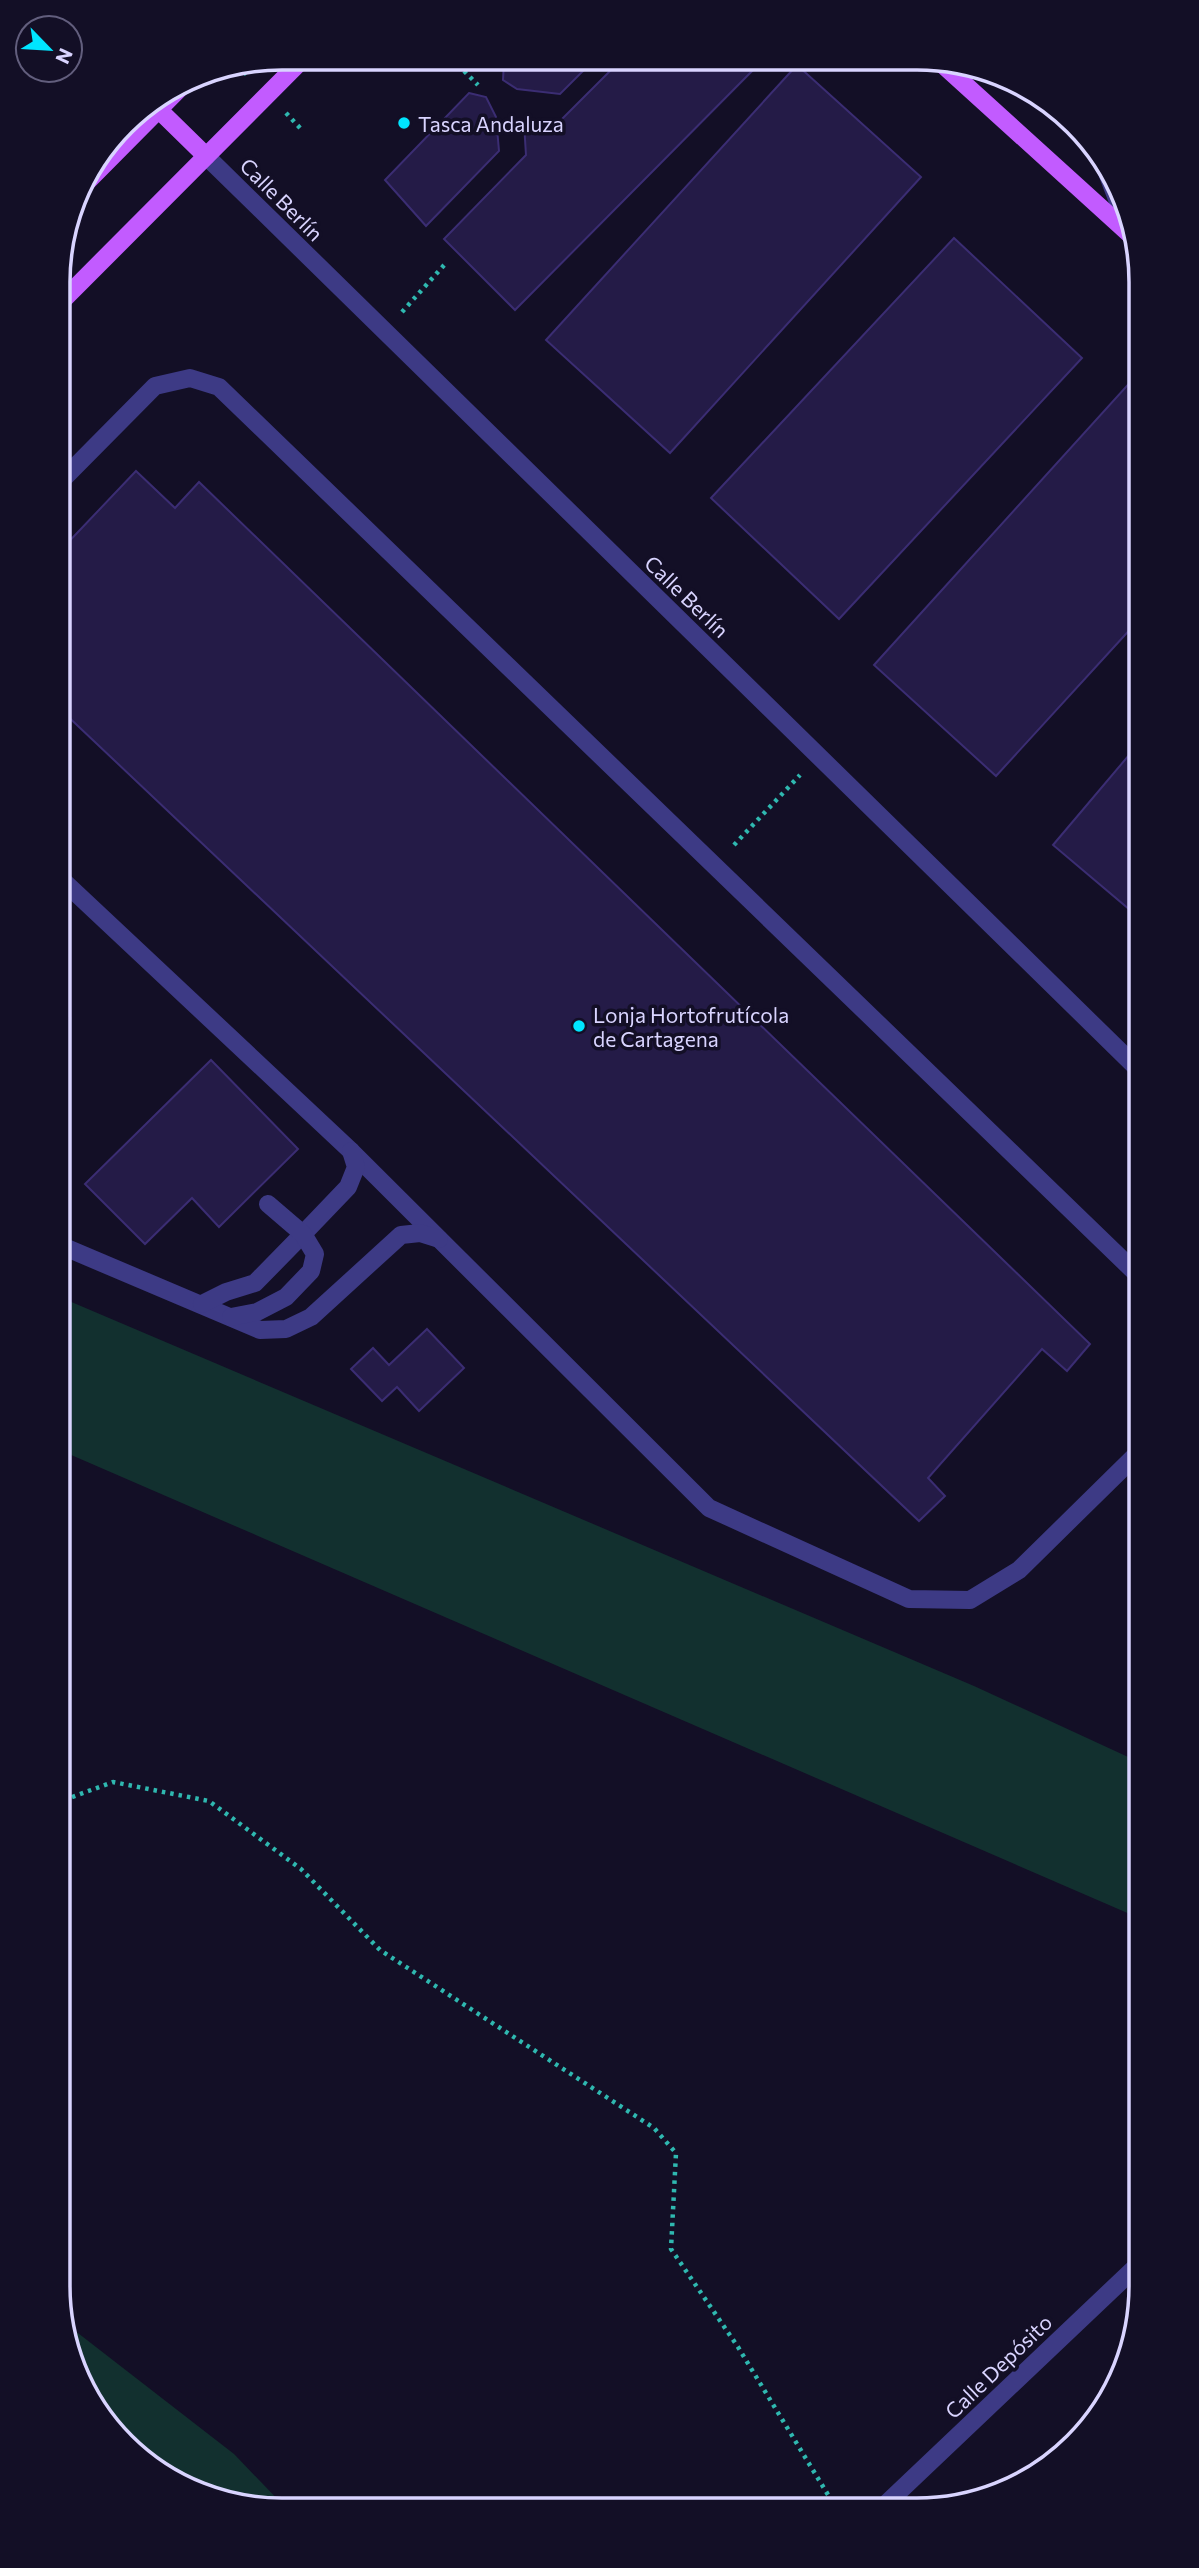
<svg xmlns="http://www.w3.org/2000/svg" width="1199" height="2568" viewBox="0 0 1199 2568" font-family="Commissioner,sans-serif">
<rect width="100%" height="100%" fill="#130f26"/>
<g fill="#12302f">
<path d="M 62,1298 L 974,1686 L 1139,1762 L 1139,1918 L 62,1451 Z"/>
<path d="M 65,2323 L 234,2454 L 284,2506 L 238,2506 L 134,2454 L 88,2399 L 65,2345 Z"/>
</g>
<g fill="#241b47" stroke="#3b2d73" stroke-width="2">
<path d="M 507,59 L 594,60 L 560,94 L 517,89 L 503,80 L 504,62 Z"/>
<path d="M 621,60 L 762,61 L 515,310 L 444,239 L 526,155 L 524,123 L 556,125 Z"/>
<path d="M 797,65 L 921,177 L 670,453 L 546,340 Z"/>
<path d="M 469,93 L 486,97 L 496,117 L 499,151 L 426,226 L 385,180 Z"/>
<path d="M 954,238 L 1082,358 L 839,619 L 711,498 Z"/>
<path d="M 1134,378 L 1135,624 L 996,776 L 874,665 Z"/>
<path d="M 136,471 L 175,508 L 199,482 L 1090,1344 L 1067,1371 L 1042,1349 L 928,1478 L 945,1496 L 919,1521 L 60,709 L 59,552 Z"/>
<path d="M 1135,748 L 1136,915 L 1053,845 Z"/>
<path d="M 211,1060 L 298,1149 L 219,1227 L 192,1198 L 145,1244 L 85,1184 Z"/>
<path d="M 427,1329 L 464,1368 L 419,1411 L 397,1387 L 382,1401 L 351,1369 L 373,1348 L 389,1365 Z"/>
</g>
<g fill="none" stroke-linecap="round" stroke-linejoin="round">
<g stroke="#2fb8b0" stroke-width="4.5" stroke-dasharray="3.5 5" stroke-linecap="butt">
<path d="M 452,59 L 478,85"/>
<path d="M 238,66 L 247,75"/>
<path d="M 286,113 L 302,130"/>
<path d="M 402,312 L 446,263"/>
<path d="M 734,845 L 800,775"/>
<path d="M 64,1800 L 113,1782 L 209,1801 L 301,1869 L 380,1950 L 654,2128 L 676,2153 L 671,2249 L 738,2347 L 833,2503"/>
</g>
<g stroke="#3d3a85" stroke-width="18">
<path d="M 1100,154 L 1131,236"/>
<path d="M 206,156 L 1136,1067"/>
<path d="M 59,483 L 155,386 L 190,378 L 219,387 L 1137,1274"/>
<path d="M 60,878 L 351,1151 L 709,1508 L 909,1599 L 970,1600 L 1019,1570 L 1138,1453"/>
<path d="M 62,1246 L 260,1330 L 286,1329 L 311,1317 L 401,1235 L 420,1233 L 439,1239"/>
<path d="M 202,1304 L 226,1292 L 255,1283 L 303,1234 L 348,1187 L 356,1167 L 351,1151"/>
<path d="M 231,1317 L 257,1312 L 286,1297 L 311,1271 L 315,1254 L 303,1234 L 268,1204"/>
<path d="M 887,2503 L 1141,2262"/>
</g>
<g stroke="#c25bff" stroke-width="18">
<path d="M 940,62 L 1134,238"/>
<path d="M 159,110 L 206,156"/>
<path d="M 79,190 L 190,78"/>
<path d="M 58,305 L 304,58"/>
</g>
</g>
<g fill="#00e5ff" stroke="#130f26" stroke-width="2.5">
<circle cx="404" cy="123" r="7"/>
<circle cx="579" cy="1026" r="7"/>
</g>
<g text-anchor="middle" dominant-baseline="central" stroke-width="7" stroke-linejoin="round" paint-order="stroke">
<g font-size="21" fill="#d9d4ff" stroke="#130f26" text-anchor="start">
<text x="418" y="123">Tasca Andaluza</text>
<text x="593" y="1014">Lonja Hortofrutícola<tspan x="593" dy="24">de Cartagena</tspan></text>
</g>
<g font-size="21" fill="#d9d4ff" stroke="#130f26">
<text transform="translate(282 199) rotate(45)">Calle Berlín</text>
<text transform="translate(687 596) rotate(44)">Calle Berlín</text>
<text transform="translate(998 2366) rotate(-44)">Calle Depósito</text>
</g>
</g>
<path d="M0 0H1199V2568H0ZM282 70H917A212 212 0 0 1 1129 282V2286A212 212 0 0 1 917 2498H282A212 212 0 0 1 70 2286V282A212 212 0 0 1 282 70Z" fill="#130f26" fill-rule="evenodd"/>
<path fill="none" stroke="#d9d4ff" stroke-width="3.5" d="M282 70H917A212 212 0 0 1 1129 282V2286A212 212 0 0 1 917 2498H282A212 212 0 0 1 70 2286V282A212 212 0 0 1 282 70Z"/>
<g transform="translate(49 49) rotate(115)"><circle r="33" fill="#130f26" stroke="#625e7d" stroke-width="2"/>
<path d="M0-5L12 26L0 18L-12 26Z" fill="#00e5ff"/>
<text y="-10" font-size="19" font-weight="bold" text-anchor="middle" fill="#d9d4ff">N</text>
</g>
</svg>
